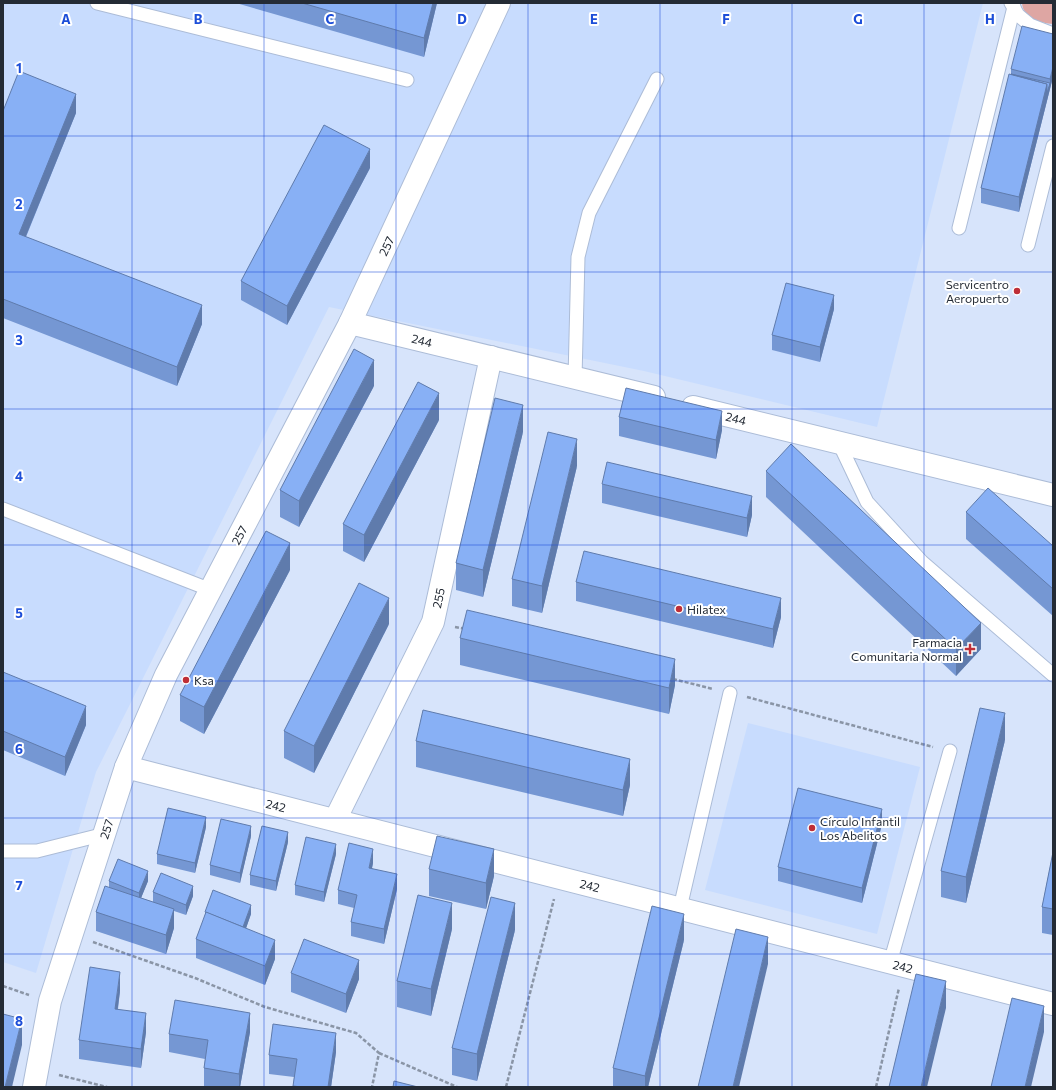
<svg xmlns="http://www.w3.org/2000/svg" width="1056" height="1090" viewBox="0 0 1056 1090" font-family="Commissioner,sans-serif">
<rect width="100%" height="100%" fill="#d7e4fb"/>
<g fill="#c8dcfe">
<path d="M 3,3 L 983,3 L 877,427 L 644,371 L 329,307 L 96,772 L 36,973 L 3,962 Z"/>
<path d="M 748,723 L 920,767 L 877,934 L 705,890 Z"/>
</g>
<path fill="#dea6a3" d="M 1022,3 L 1053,3 L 1053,24 C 1040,23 1023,18 1022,3 Z"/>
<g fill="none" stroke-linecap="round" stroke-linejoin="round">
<defs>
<g id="lane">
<path d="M 97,3 L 407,80"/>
<path d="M 1011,3 L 1018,15 L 1030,25 L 1053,34"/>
<path d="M 959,228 L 1014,7"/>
<path d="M 1028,245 L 1053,146"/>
<path d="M 575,378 L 578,257 L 589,213 L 657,79"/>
<path d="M 839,443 L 867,502 L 922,562 L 1053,675"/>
<path d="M 3,509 L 211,590"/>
<path d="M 3,851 L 37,851 L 105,834"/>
<path d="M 680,908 L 730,693"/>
<path d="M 890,963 L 950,751"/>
</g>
<g id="street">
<path d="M 350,323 L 654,397"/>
<path d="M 693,407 L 1053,495"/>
<path d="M 126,767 L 1053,1004"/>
<path d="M 335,820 L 433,622 L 491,357"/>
<path d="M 34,1087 L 50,1001 L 126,767 L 166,675 L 350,323 L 499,3"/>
</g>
</defs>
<use href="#lane" stroke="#acbcd7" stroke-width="15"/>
<use href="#street" stroke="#acbcd7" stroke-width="24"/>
<g stroke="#8a95a6" stroke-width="2.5" stroke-dasharray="4 2" stroke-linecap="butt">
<path d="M 455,627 L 466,629"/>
<path d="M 673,679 L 713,689"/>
<path d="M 747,697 L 933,747"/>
<path d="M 93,942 L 195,978 L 265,1007 L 356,1033 L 379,1053 L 372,1087"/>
<path d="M 3,986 L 29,995"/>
<path d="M 379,1053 L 457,1087"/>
<path d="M 59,1075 L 107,1087"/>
<path d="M 506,1087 L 554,899"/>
<path d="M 876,1087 L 899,988"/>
</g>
<use href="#lane" stroke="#fff" stroke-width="13"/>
<use href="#street" stroke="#fff" stroke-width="22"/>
</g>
<g fill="#7597d3">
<path d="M 236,3 L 437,3 L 424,57 Z"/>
<path d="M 1011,69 L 1053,77 L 1019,212 L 981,203 L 981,188 L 1011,74 Z"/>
<path d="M 3,111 L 76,113 L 26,237 L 202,324 L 177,386 L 3,318 Z"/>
<path d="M 370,168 L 287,325 L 241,300 L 241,281 Z"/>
<path d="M 834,309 L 820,362 L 772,350 L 772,335 Z"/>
<path d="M 374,386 L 299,527 L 280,517 L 280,490 Z"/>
<path d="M 619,417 L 722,430 L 716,459 L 619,436 Z"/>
<path d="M 439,420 L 364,562 L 343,551 L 343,524 Z"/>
<path d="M 523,432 L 483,597 L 456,590 L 456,563 Z"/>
<path d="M 577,466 L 542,613 L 512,606 L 512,579 Z"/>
<path d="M 766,471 L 981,649 L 956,676 L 766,497 Z"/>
<path d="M 602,484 L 752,515 L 747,537 L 602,503 Z"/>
<path d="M 966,512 L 1053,546 L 1053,616 L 966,539 Z"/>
<path d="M 290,570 L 204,734 L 180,721 L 180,695 Z"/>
<path d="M 576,582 L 781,617 L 773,648 L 576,601 Z"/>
<path d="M 389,624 L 314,773 L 284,758 L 284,731 Z"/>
<path d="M 460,638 L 675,685 L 669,714 L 460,665 Z"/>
<path d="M 3,672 L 86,725 L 65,776 L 3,750 Z"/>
<path d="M 1005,740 L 966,903 L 941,897 L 941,871 Z"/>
<path d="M 416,741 L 630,785 L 623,816 L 416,767 Z"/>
<path d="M 882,824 L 862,903 L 778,881 L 778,867 Z"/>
<path d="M 206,827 L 195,873 L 157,864 L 157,854 Z"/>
<path d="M 251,836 L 240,883 L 210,875 L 210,865 Z"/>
<path d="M 288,842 L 276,891 L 250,885 L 250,875 Z"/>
<path d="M 1053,852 L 1053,935 L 1042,933 L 1042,907 Z"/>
<path d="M 336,854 L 324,902 L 295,895 L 295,885 Z"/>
<path d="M 373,863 L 372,868 L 397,889 L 384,944 L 351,936 L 351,922 L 354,908 L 338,904 L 338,890 Z"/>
<path d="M 429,869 L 494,876 L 486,909 L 429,896 Z"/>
<path d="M 109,881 L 148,881 L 141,898 L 153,902 L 153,892 L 193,896 L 186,915 L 174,911 L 174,928 L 166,954 L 96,931 L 96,912 L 109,888 Z"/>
<path d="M 205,912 L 251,914 L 246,928 L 275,959 L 265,985 L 196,958 L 196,939 L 205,917 Z"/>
<path d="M 452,929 L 431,1016 L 397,1007 L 397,981 Z"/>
<path d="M 515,930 L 477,1081 L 452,1075 L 452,1048 Z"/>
<path d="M 684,940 L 648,1087 L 613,1087 L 613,1068 Z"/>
<path d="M 291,973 L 359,979 L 346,1013 L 291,992 Z"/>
<path d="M 120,991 L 118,1009 L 146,1032 L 141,1068 L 79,1059 L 79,1040 Z"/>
<path d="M 250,1032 L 240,1087 L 204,1087 L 204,1068 L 205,1059 L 169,1052 L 169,1034 Z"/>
<path d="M 336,1052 L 331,1087 L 293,1087 L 294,1077 L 269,1074 L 269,1055 Z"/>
</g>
<g fill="#5f7bac">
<path d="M 433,3 L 437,3 L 424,57 L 424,38 Z"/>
<path d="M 1053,67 L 1053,77 L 1019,212 L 1019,197 L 1047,84 L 1050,83 L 1050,79 Z"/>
<path d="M 76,94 L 76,113 L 19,253 L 19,234 Z"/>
<path d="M 370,149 L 370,168 L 287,325 L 287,306 Z"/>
<path d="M 834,295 L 834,309 L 820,362 L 820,347 Z"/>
<path d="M 202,305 L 202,324 L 177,386 L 177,367 Z"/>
<path d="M 374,360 L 374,386 L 299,527 L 299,501 Z"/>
<path d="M 439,393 L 439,420 L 364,562 L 364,535 Z"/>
<path d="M 523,405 L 523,432 L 483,597 L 483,570 Z"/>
<path d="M 722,411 L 722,430 L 716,459 L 716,440 Z"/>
<path d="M 577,439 L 577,466 L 542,613 L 542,586 Z"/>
<path d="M 752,496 L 752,515 L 747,537 L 747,518 Z"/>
<path d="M 290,543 L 290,570 L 204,734 L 204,707 Z"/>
<path d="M 389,598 L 389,624 L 314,773 L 314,746 Z"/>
<path d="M 781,598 L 781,617 L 773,648 L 773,629 Z"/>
<path d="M 981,623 L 981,649 L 956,676 L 956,649 Z"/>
<path d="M 675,659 L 675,685 L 669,714 L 669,688 Z"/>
<path d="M 86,706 L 86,725 L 65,776 L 65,757 Z"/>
<path d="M 1005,713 L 1005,740 L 966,903 L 966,877 Z"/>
<path d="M 630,759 L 630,785 L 623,816 L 623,790 Z"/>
<path d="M 882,809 L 882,824 L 862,903 L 862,888 Z"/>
<path d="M 206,817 L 206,827 L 195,873 L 195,863 Z"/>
<path d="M 251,826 L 251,836 L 240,883 L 240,873 Z"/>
<path d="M 288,832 L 288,842 L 276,891 L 276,881 Z"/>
<path d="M 336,844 L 336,854 L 324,902 L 324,892 Z"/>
<path d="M 373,849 L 373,863 L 369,882 L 369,868 Z"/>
<path d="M 494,849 L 494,876 L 486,909 L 486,883 Z"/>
<path d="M 148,871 L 148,881 L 139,903 L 139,893 Z"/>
<path d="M 397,874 L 397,889 L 384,944 L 384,929 Z"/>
<path d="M 193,886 L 193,896 L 186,915 L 186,905 Z"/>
<path d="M 452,903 L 452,929 L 431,1016 L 431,989 Z"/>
<path d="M 515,903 L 515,930 L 477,1081 L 477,1054 Z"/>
<path d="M 251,905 L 251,914 L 243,937 L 243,927 Z"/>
<path d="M 174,909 L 174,928 L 166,954 L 166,935 Z"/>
<path d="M 684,914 L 684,940 L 648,1087 L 645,1087 L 645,1076 Z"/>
<path d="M 768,937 L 768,964 L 739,1087 L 733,1087 Z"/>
<path d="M 275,940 L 275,959 L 265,985 L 265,966 Z"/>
<path d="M 359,960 L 359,979 L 346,1013 L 346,994 Z"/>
<path d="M 120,972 L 120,991 L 115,1028 L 115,1009 Z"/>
<path d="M 946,981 L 946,1008 L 927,1087 L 921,1087 Z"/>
<path d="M 1044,1006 L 1044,1032 L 1031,1087 L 1025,1087 Z"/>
<path d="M 146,1013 L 146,1032 L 141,1068 L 141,1049 Z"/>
<path d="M 250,1013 L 250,1032 L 240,1087 L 239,1087 L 239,1074 Z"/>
<path d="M 22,1019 L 22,1045 L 12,1087 L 5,1087 Z"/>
<path d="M 336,1033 L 336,1052 L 331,1087 L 328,1087 Z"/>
</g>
<g fill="#88b0f5" stroke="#5f7bac">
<path d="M 302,3 L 433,3 L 424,38 Z"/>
<path d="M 1022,26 L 1053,34 L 1053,67 L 1050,79 L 1011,69 Z"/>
<path d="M 19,71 L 76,94 L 19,234 L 202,305 L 177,367 L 3,299 L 3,111 Z"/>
<path d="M 1009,74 L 1047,84 L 1019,197 L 981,188 Z"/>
<path d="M 1011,74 L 1050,83 L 1047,93 L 1047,84 Z"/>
<path d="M 324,125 L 370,149 L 287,306 L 241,281 Z"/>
<path d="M 786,283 L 834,295 L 820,347 L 772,335 Z"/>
<path d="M 354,349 L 374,360 L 299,501 L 280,490 Z"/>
<path d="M 418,382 L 439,393 L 364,535 L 343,524 Z"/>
<path d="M 626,388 L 722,411 L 716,440 L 619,417 Z"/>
<path d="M 495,398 L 523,405 L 483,570 L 456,563 Z"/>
<path d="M 548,432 L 577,439 L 542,586 L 512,579 Z"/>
<path d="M 791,444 L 981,623 L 956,649 L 766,471 Z"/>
<path d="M 607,462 L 752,496 L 747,518 L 602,484 Z"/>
<path d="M 988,488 L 1053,546 L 1053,589 L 966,512 Z"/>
<path d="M 266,531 L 290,543 L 204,707 L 180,695 Z"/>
<path d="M 584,551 L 781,598 L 773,629 L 576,582 Z"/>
<path d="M 359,583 L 389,598 L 314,746 L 284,731 Z"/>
<path d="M 467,610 L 675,659 L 669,688 L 460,638 Z"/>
<path d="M 3,672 L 86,706 L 65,757 L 3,731 Z"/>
<path d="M 980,708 L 1005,713 L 966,877 L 941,871 Z"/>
<path d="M 423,710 L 630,759 L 623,790 L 416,741 Z"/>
<path d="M 798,788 L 882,809 L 862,888 L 778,867 Z"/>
<path d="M 168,808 L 206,817 L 195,863 L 157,854 Z"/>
<path d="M 221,819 L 251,826 L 240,873 L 210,865 Z"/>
<path d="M 262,826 L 288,832 L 276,881 L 250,875 Z"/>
<path d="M 437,836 L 494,849 L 486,883 L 429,869 Z"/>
<path d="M 306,837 L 336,844 L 324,892 L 295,885 Z"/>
<path d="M 349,843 L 373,849 L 369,868 L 397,874 L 384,929 L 351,922 L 357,895 L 338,890 Z"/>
<path d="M 1053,852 L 1053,909 L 1042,907 Z"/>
<path d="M 118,859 L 148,871 L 139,893 L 109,881 Z"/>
<path d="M 161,873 L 193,886 L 186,905 L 153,892 Z"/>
<path d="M 105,886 L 174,909 L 166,935 L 96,912 Z"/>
<path d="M 213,890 L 251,905 L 243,927 L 205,912 Z"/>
<path d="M 418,895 L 452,903 L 431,989 L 397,981 Z"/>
<path d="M 491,897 L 515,903 L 477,1054 L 452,1048 Z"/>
<path d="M 652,906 L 684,914 L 645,1076 L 613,1068 Z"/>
<path d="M 206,912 L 275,940 L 265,966 L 196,939 Z"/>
<path d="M 736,929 L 768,937 L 733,1087 L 698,1087 Z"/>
<path d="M 304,939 L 359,960 L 346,994 L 291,973 Z"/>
<path d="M 90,967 L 120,972 L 115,1009 L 146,1013 L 141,1049 L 79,1040 Z"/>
<path d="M 916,974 L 946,981 L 921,1087 L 889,1087 Z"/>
<path d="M 1012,998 L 1044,1006 L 1025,1087 L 991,1087 Z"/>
<path d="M 175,1000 L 250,1013 L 239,1074 L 204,1068 L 208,1040 L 169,1034 Z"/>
<path d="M 3,1014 L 22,1019 L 5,1087 L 3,1087 Z"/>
<path d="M 273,1024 L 336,1033 L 328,1087 L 301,1087 L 293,1086 L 297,1059 L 269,1055 Z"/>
<path d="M 394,1081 L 418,1087 L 393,1087 Z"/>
</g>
<path fill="none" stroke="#1d4ed8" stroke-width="1" stroke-opacity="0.55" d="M 132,3 L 132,1087M 264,3 L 264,1087M 396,3 L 396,1087M 528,3 L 528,1087M 660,3 L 660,1087M 792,3 L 792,1087M 924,3 L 924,1087M 3,136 L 1053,136M 3,272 L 1053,272M 3,409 L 1053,409M 3,545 L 1053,545M 3,681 L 1053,681M 3,818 L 1053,818M 3,954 L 1053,954"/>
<g fill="#be2e37" stroke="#fff" stroke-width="1.5">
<circle cx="1017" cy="291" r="4"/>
<circle cx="679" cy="609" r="4"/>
<path d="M968 643h4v4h4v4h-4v4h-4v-4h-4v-4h4z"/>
<circle cx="186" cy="680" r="4"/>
<circle cx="812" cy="828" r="4"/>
</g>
<g text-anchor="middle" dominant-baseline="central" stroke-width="4" stroke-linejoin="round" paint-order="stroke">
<g font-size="12" fill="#242b35" stroke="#fff">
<text transform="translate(386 246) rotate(-65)">257</text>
<text transform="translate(422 340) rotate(14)">244</text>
<text transform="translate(736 418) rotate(14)">244</text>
<text transform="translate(239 535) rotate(-62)">257</text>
<text transform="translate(438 598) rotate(-78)">255</text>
<text transform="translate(276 805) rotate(14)">242</text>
<text transform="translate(106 829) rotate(-72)">257</text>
<text transform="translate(590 885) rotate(14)">242</text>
<text transform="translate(903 966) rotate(14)">242</text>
</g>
<g font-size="12" fill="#242b35" stroke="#fff" text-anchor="start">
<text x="1009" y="284" text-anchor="end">Servicentro<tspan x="1009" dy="14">Aeropuerto</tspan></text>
<text x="687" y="609">Hilatex</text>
<text x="962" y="642" text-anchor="end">Farmacia<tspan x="962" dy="14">Comunitaria Normal</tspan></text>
<text x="194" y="680">Ksa</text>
<text x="820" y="821">Círculo Infantil<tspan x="820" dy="14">Los Abelitos</tspan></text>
</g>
</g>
<g font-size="13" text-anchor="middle" font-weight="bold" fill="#1d4ed8" stroke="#fff" stroke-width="4" stroke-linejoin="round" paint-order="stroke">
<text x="66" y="24">A</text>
<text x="198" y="24">B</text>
<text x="330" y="24">C</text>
<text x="462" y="24">D</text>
<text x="594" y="24">E</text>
<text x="726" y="24">F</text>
<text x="858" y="24">G</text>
<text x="990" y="24">H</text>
<text x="19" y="73">1</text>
<text x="19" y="209">2</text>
<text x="19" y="345">3</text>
<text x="19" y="481">4</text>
<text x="19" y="618">5</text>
<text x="19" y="754">6</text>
<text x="19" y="890">7</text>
<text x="19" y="1026">8</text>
</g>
<rect width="1056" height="1090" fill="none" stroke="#242b35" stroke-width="8"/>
</svg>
